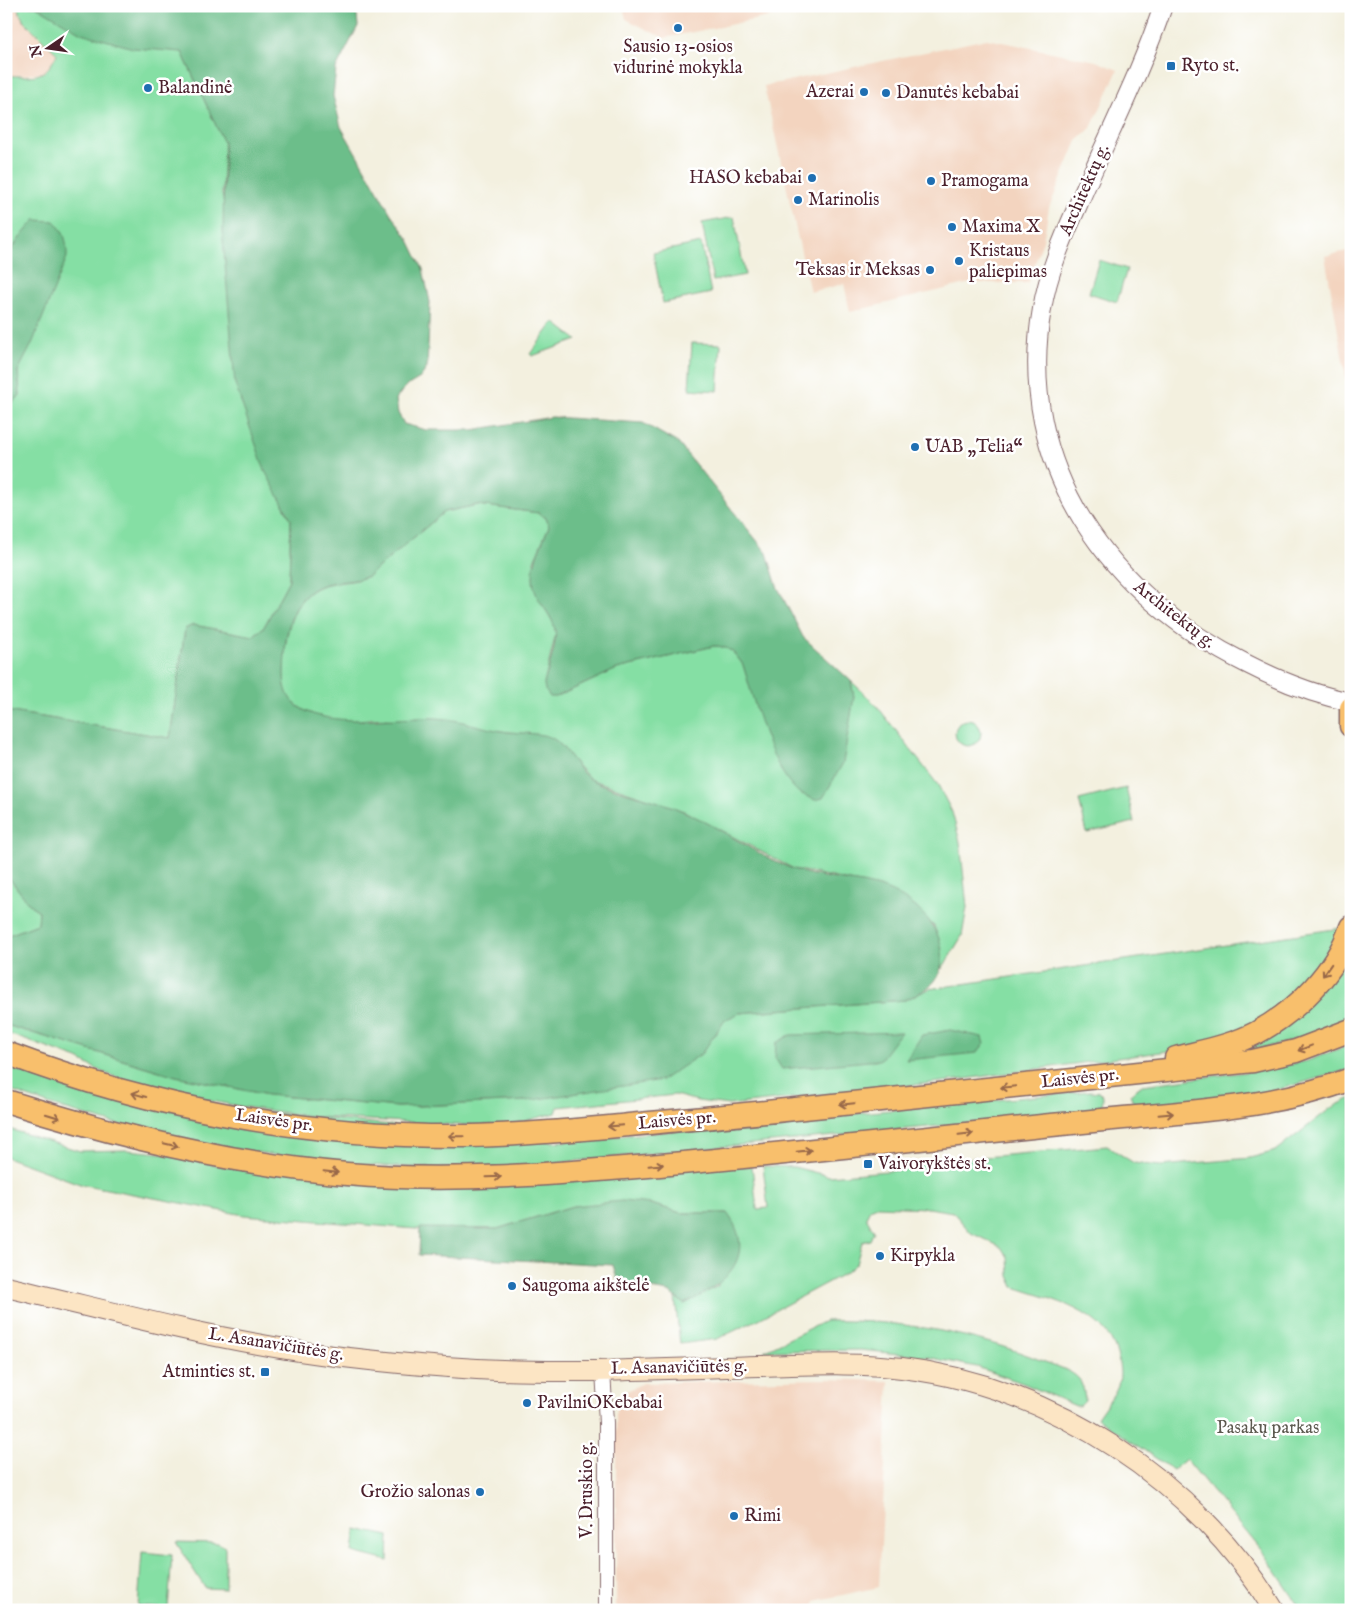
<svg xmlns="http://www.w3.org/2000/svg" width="1357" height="1616" viewBox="0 0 1357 1616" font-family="'IM FELL English',serif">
<rect width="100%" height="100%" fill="#fff"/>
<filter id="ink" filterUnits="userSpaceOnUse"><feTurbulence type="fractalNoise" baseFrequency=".02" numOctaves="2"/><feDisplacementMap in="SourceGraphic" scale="10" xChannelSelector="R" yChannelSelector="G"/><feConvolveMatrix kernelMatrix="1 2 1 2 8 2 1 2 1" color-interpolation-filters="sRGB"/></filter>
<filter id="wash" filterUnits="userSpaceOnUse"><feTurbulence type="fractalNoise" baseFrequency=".0096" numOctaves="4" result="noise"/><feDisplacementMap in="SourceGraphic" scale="20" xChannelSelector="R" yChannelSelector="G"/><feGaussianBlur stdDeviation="1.12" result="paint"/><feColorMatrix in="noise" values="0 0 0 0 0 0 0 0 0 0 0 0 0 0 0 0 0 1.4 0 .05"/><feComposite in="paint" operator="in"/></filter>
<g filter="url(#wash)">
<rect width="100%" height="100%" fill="#f3f0df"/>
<g fill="#f3d4bf">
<path d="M 6,6 L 17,6 L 23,20 L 57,54 L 50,68 L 44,73 L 6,76 Z"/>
<path d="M 623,6 L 823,6 L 664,38 L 626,19 Z"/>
<path d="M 987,39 L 1096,61 L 1118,70 L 1091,128 L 1077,141 L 1049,208 L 1043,241 L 1028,283 L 970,283 L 850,312 L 844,284 L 810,292 L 764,86 Z"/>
<path d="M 1351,250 L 1351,407 L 1325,256 Z"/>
<path d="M 827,1379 L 889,1381 L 879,1587 L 815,1601 L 814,1610 L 616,1610 L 616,1409 L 625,1392 L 643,1383 Z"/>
</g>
<g fill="#85dfa4" stroke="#687f68">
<path d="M 17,6 L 261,6 L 182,52 L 224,143 L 222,194 L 279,497 L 291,519 L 289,580 L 264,627 L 253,636 L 193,625 L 185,629 L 170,738 L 6,711 L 6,411 L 20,395 L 18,371 L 42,318 L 6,259 L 6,76 C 34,75 44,81 57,54 L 23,20 Z"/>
<path d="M 734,217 L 745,275 L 713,281 L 702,223 Z"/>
<path d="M 701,243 L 711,293 L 663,303 L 653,253 Z"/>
<path d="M 1099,260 L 1127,269 L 1117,302 L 1089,293 Z"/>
<path d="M 554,322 L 577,340 L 532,356 L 530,354 Z"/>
<path d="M 692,343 L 721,344 L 718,391 L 689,389 Z"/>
<path d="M 477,505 L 539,513 L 546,518 L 549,526 L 534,561 L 537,595 L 553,622 L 556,633 L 544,684 L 556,697 L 617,669 L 714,646 C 729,646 735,653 743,665 L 768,739 L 782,772 L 854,697 L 851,681 L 877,706 L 938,785 L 952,812 L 960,842 L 967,907 L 962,936 L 942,969 L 942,949 L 934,926 L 915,907 L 878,887 L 794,869 L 684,811 L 590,779 L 552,738 C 496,730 441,723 385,719 C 369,717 352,723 336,720 C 323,719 303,712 294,703 C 280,691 284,669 285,652 C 287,625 296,590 328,584 C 343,581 353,583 368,576 L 444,512 Z"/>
<circle cx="968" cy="733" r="13"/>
<path d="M 1126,788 L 1134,822 L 1087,833 L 1079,800 Z"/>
<path d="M 6,874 L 30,905 L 39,911 L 38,924 L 6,936 Z"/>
<path d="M 1341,928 L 1323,964 L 1266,1020 L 1198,1047 L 950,1081 L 729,1105 L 698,1101 L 675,1095 L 558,1107 L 556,1113 L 508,1125 L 457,1125 L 318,1117 L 244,1107 L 184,1096 L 129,1082 L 102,1072 L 78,1059 L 6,1033 L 6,1025 L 176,1076 L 268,1095 L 398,1107 L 526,1101 L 701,1054 L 725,1020 L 739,1013 L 905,1000 L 929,989 Z"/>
<path d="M 1351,952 L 1351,1019 L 1282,1044 L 1245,1051 L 1281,1030 Z"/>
<path d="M 1351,1044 L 1351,1069 L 1248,1098 L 1139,1107 L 1134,1104 L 1130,1094 L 1142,1085 L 1261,1070 L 1307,1061 Z"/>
<path d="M 6,1066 L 97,1095 L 556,1142 L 1090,1091 L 1099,1092 L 1103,1096 L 1102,1108 L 1094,1111 L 502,1168 C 453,1168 403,1168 354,1164 C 237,1153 116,1131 6,1089 Z"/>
<path d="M 1351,1098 L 1351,1610 L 1302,1610 L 1262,1551 L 1186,1459 L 1173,1470 L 1097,1418 C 1104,1407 1114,1396 1118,1385 C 1122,1375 1119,1364 1117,1354 C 1104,1310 1053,1300 1014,1287 L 1009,1276 L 1008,1258 L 1001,1247 L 971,1233 L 953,1212 L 928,1208 L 877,1206 L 870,1209 L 866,1217 L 874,1231 L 870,1240 L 862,1242 L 856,1264 L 845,1273 L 759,1319 L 717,1339 L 680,1344 L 675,1297 L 684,1304 L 718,1286 L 727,1213 L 681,1213 L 651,1204 L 573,1206 L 497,1229 L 416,1229 L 244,1215 L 80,1184 L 6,1157 L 6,1128 L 80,1151 L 127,1150 L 160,1153 L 242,1170 L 752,1166 L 757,1209 L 768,1208 L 763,1166 L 794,1167 L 829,1176 L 911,1169 L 918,1163 L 1107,1146 L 1134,1163 L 1161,1166 L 1250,1158 L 1276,1151 L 1331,1108 Z"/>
<path d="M 825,1321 C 899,1319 977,1334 1045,1362 C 1056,1366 1071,1370 1079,1379 C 1084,1386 1084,1393 1085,1401 L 1080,1406 L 1076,1406 L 1025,1384 L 977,1367 L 927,1357 L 861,1350 L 764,1351 Z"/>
<path d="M 356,1529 L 389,1536 L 388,1561 L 353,1552 Z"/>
<path d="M 176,1542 L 218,1543 L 225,1547 L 225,1589 L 205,1588 Z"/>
<path d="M 142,1552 L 172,1555 L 168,1609 L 138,1606 Z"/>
</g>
<g fill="#6cbe8a" stroke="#5b6e5a">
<path d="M 36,6 L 356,6 L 358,26 L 336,69 L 333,96 L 341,127 L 391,214 L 409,240 L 423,269 L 430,302 L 427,368 L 420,378 L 405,387 L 396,399 L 398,413 L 404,424 L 426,430 L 472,430 L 552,417 L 643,423 L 678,443 L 767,553 L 777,586 L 803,637 L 851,681 L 854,697 L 843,763 L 823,798 L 815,800 C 809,797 799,794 795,789 C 769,763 754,700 743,665 C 735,653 729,646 714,646 L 617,669 L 556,697 L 550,697 L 545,690 L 544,684 C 547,671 558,642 555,630 C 553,617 543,608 537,596 C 526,571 540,549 549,526 L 546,518 L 539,513 L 477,505 L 444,512 L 368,576 C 351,583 342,580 326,584 C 296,592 287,623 285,650 C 285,667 280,688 293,702 C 320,731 398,716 436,718 C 460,719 484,729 508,732 C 519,733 543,733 552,738 C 566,745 577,772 592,780 C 621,794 656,798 685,812 C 722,828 756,855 793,869 C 819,879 849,879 875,886 C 905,893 942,922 942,955 C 943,982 927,990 905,1000 L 739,1013 L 725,1020 L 701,1054 L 662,1080 L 526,1101 L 398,1107 L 268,1095 L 176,1076 L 6,1025 L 6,936 L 38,924 L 39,911 L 30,905 L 6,874 L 6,711 L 170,738 L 185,629 L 193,625 L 253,636 L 264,627 L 289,580 L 291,519 L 265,471 L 235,384 L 223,239 L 224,143 L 182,52 L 133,48 L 81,33 Z"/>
<path d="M 35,220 L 54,221 C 65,232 67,241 67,257 L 32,344 L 18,371 L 20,395 L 6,411 L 6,259 L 18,240 Z"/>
<path d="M 950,1030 L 982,1037 L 984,1044 L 977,1053 L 906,1060 L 922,1035 Z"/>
<path d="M 901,1032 L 880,1060 L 782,1069 L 775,1058 L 776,1043 L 790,1035 Z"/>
<path d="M 622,1201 L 651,1204 L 681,1213 L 727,1213 C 760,1257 723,1286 684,1304 L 669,1292 L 631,1286 L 617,1279 L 613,1265 L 419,1255 L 420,1228 L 497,1229 L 573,1206 Z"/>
</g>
</g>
<g filter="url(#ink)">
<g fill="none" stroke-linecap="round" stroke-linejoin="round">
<defs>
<path id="minor" d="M 603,1370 L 606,1423 L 606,1610"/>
<path id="tertiary" d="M 1163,6 C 1140,75 1106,139 1078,205 C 1063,238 1048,273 1042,309 C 1014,467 1111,597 1247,664 C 1280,681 1315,695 1351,702"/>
<path id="secondary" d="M 6,1287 C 97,1308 188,1333 280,1348 C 345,1359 412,1365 477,1369 C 571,1374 665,1369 758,1366 C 806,1365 854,1362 902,1368 C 1052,1386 1196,1481 1274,1610"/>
<g id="primary">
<path d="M 1351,708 L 1351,726"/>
<path d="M 6,1053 C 154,1109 313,1138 471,1136 C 524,1135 576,1130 629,1125 C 694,1119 759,1113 824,1106 C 967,1091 1110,1076 1253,1061 L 1296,1051 L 1351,1030"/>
<path d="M 1176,1058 C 1203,1051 1231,1046 1256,1033 C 1297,1011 1336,972 1351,927"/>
<path d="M 6,1101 C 117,1136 231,1164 347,1174 C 452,1183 556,1174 660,1165 C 772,1155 883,1143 994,1131 C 1041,1126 1089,1121 1136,1117 C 1210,1110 1282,1105 1351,1079"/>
</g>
</defs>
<use href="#minor" stroke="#85686a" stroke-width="16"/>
<use href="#tertiary" stroke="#85686a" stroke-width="20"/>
<use href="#secondary" stroke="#85686a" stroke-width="22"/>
<use href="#primary" stroke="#85686a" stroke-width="25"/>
<use href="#minor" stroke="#fff" stroke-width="14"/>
<use href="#tertiary" stroke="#fff" stroke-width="18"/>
<use href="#secondary" stroke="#fce5c4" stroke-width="20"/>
<use href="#primary" stroke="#f8bf6c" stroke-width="22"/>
</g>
<defs><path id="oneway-shaft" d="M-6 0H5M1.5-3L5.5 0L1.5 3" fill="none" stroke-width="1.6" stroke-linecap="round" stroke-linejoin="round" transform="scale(1.25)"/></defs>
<g stroke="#986748">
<use href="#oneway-shaft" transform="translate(1327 970) rotate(125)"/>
<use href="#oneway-shaft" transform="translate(1305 1048) rotate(159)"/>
<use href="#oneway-shaft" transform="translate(1008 1087) rotate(174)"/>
<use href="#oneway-shaft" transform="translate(139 1095) rotate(-165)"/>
<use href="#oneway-shaft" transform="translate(847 1104) rotate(174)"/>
<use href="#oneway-shaft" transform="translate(1166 1114) rotate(-5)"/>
<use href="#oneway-shaft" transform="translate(53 1116) rotate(17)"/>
<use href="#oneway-shaft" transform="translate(615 1126) rotate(175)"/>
<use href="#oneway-shaft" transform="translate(966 1134) rotate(-6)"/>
<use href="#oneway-shaft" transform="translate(456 1136) rotate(-179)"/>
<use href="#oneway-shaft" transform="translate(171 1145) rotate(13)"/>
<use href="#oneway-shaft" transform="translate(804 1151) rotate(-6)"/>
<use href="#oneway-shaft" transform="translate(656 1165) rotate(-5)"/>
<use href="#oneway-shaft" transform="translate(331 1172) rotate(6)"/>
<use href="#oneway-shaft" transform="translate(494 1177) rotate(-2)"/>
</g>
</g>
<g fill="#1f6fb2" stroke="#fff" stroke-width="2">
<circle cx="678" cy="28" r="5"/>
<rect x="1166" y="61" width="10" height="10" rx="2.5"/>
<circle cx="148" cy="88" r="5"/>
<circle cx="864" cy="92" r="5"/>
<circle cx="886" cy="93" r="5"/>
<circle cx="812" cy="178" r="5"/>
<circle cx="931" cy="181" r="5"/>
<circle cx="798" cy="200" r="5"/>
<circle cx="952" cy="227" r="5"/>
<circle cx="959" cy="261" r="5"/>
<circle cx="930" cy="270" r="5"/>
<circle cx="915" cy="447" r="5"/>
<rect x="863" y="1159" width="10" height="10" rx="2.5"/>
<circle cx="880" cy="1256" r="5"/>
<circle cx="512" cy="1286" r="5"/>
<rect x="260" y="1367" width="10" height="10" rx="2.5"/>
<circle cx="527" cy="1403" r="5"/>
<circle cx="480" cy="1492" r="5"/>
<circle cx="734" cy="1516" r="5"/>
</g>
<g text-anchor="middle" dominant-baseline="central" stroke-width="5" stroke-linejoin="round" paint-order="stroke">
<g font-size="18" fill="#4a1f2b" stroke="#fff" text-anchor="start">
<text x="678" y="47" text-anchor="middle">Sausio 13-osios<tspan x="678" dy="21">vidurinė mokykla</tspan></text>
<text x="1181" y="66">Ryto st.</text>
<text x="158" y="88">Balandinė</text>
<text x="854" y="92" text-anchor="end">Azerai</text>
<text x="896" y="93">Danutės kebabai</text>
<text x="802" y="178" text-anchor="end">HASO kebabai</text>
<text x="941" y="181">Pramogama</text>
<text x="808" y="200">Marinolis</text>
<text x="962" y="227">Maxima X</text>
<text x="969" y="251">Kristaus<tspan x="969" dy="21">paliepimas</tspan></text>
<text x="920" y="270" text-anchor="end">Teksas ir Meksas</text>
<text x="925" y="447">UAB „Telia“</text>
<text x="878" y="1164">Vaivorykštės st.</text>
<text x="890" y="1256">Kirpykla</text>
<text x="522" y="1286">Saugoma aikštelė</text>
<text x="255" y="1372" text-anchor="end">Atminties st.</text>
<text x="537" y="1403">PavilniOKebabai</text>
<text x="470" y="1492" text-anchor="end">Grožio salonas</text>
<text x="744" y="1516">Rimi</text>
</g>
<g font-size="18" fill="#4a1f2b" stroke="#fff">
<text transform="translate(1085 190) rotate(-66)">Architektų g.</text>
<text transform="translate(1174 615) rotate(38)">Architektų g.</text>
<text transform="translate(1080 1079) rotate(-6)">Laisvės pr.</text>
<text transform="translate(274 1121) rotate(8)">Laisvės pr.</text>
<text transform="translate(677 1121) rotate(-5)">Laisvės pr.</text>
<text transform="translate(276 1345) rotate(9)">L. Asanavičiūtės g.</text>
<text transform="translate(679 1368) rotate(-1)">L. Asanavičiūtės g.</text>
<text transform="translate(587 1490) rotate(-90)">V. Druskio g.</text>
</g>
<g font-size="18" fill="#5c594f" stroke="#fff">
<text x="1268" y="1428">Pasakų parkas</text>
</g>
</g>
<rect width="1357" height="1616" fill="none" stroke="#fff" stroke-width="25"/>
<g transform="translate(48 48) rotate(257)" stroke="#ffffff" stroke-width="4" paint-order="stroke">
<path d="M0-4L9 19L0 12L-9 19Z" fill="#4a1f2b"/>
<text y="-8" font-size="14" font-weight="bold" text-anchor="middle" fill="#4a1f2b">N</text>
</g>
</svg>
